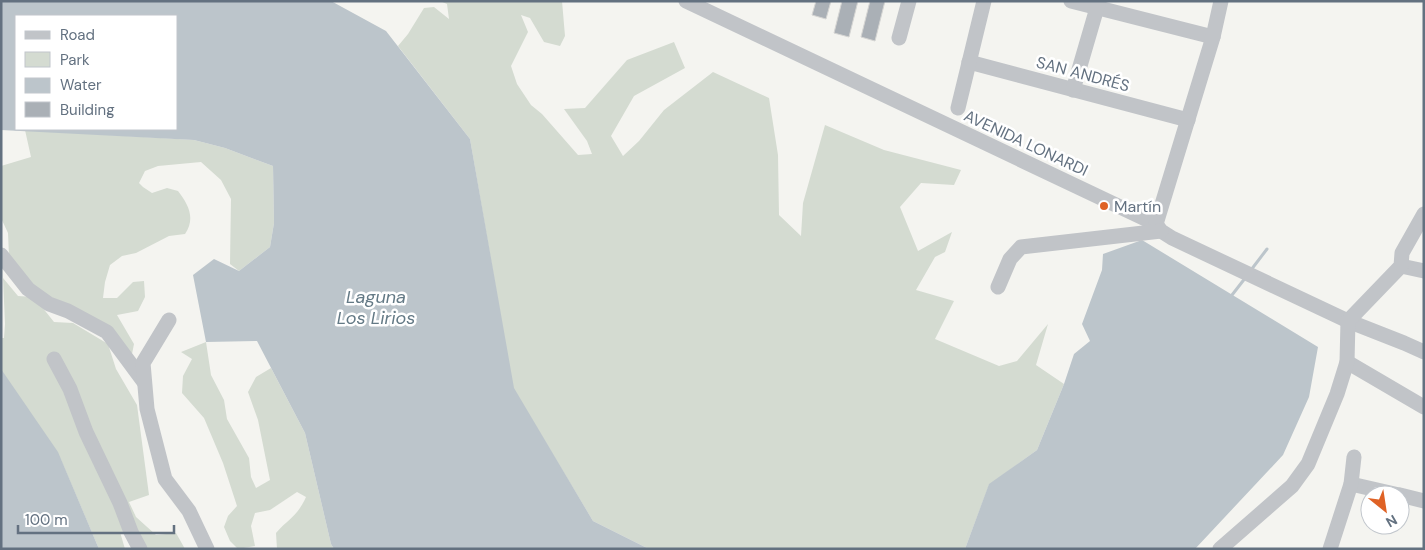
<svg xmlns="http://www.w3.org/2000/svg" width="1425" height="550" viewBox="0 0 1425 550" font-family="'DM Sans',sans-serif">
<rect width="100%" height="100%" fill="#f4f4f0"/>
<g fill="#d4dbd1">
<path d="M 440,1 L 562,1 L 565,36 L 560,46 L 544,42 L 530,18 L 521,15 L 528,32 L 511,66 L 517,84 L 531,105 L 542,114 L 578,155 L 592,154 L 587,141 L 564,109 L 585,108 L 627,60 L 674,42 L 685,68 L 634,96 L 611,136 L 623,156 L 639,141 L 664,110 L 713,72 L 769,98 L 778,155 L 779,215 L 801,236 L 803,203 L 825,125 L 884,150 L 961,170 L 954,185 L 921,183 L 900,207 L 918,251 L 952,232 L 945,252 L 935,257 L 916,290 L 954,301 L 935,339 L 999,366 L 1017,361 L 1048,324 L 1036,365 L 1064,384 L 1037,450 L 989,485 L 965,549 L 649,549 L 593,521 L 513,388 L 470,139 L 398,46 L 408,34 L 424,8 L 434,7 L 449,19 L 447,4 Z"/>
<path d="M 25,130 L 194,140 L 225,148 L 273,166 L 274,223 L 270,247 L 239,271 L 230,264 L 231,199 L 221,180 L 201,162 L 158,166 L 145,171 L 139,183 L 143,187 L 152,193 L 167,188 L 178,191 C 188,204 196,218 185,234 L 169,236 L 136,253 L 122,256 L 110,265 L 105,282 L 103,298 L 117,298 L 133,282 L 144,281 L 145,297 L 138,311 L 117,315 L 134,344 L 132,354 L 40,292 L 9,256 L 8,233 L 1,218 L 1,166 L 31,157 Z"/>
<path d="M 3,278 L 18,296 L 34,297 L 54,322 L 73,323 L 108,344 L 116,369 L 137,405 L 149,495 L 129,502 L 136,517 L 156,535 L 176,533 L 185,549 L 147,549 L 145,546 L 120,532 L 125,549 L 99,549 L 61,460 L 1,370 L 1,338 L 4,338 L 5,324 Z"/>
<path d="M 206,342 L 211,375 L 224,400 L 227,419 L 249,458 L 251,477 L 256,488 L 270,480 L 258,420 L 248,392 L 256,377 L 271,368 L 305,433 L 331,544 L 334,549 L 277,549 L 276,533 C 289,518 297,517 306,497 L 297,492 L 270,510 L 255,513 L 251,526 L 255,546 L 238,549 L 230,541 L 224,527 L 228,516 L 237,506 L 223,463 L 204,418 L 182,393 L 183,376 L 192,359 L 181,352 Z"/>
</g>
<g fill="#bcc5cb" fill-rule="evenodd">
<path d="M 1,1 L 331,1 L 386,31 L 470,139 L 514,388 L 593,521 L 649,549 L 334,549 L 331,544 L 305,433 L 257,341 L 206,342 L 193,275 L 214,259 L 239,271 L 270,247 L 274,223 L 273,166 L 225,148 L 194,140 L 1,130 ZM 16,16 L 176,16 L 176,129 L 16,129 Z"/>
<path d="M 1142,240 L 1318,347 L 1309,397 L 1283,455 L 1195,549 L 965,549 L 989,484 L 1037,450 L 1064,384 L 1074,354 L 1090,341 L 1082,324 L 1102,270 L 1103,254 Z"/>
<path d="M 1,369 L 58,452 L 99,549 L 1,549 Z"/>
</g>
<g fill="none" stroke-linecap="round" stroke-linejoin="round">
<g stroke="#bcc5cb" stroke-width="3">
<path d="M 1251,270 L 1267,249"/>
<path d="M 1232,295 L 1246,277"/>
</g>
</g>
<g fill="#aab0b6" stroke="#d5d5d3">
<path d="M 816,1 L 831,1 L 826,19 L 812,15 Z"/>
<path d="M 842,1 L 858,1 L 849,37 L 834,33 Z"/>
<path d="M 870,1 L 885,1 L 875,41 L 861,37 Z"/>
</g>
<g fill="none" stroke-linecap="round" stroke-linejoin="round">
<g stroke="#c1c4c8" stroke-width="15">
<path d="M 686,1 L 1156,224 L 1161,231 L 1172,238 L 1348,321 L 1404,343 L 1424,352"/>
<path d="M 1071,1 L 1213,37"/>
<path d="M 899,38 L 909,1"/>
<path d="M 969,62 L 1188,120"/>
<path d="M 1073,90 L 1099,1"/>
<path d="M 958,108 L 984,1"/>
<path d="M 1156,224 L 1213,37 L 1221,1"/>
<path d="M 1,255 L 28,289 L 49,304 L 68,311 L 107,332 L 144,382"/>
<path d="M 1401,266 L 1424,271"/>
<path d="M 998,287 L 1010,259 L 1021,247 L 1161,231"/>
<path d="M 169,320 L 143,363 L 147,409 L 165,479 L 189,511 L 207,549"/>
<path d="M 54,359 L 70,389 L 86,432 L 120,503 L 131,532 L 140,549"/>
<path d="M 1347,362 L 1424,407"/>
<path d="M 1351,484 L 1399,495"/>
<path d="M 1400,495 L 1424,501"/>
<path d="M 1220,549 L 1292,486 L 1308,464 L 1337,394 L 1347,362 L 1348,321 L 1401,266 L 1402,253 L 1424,214"/>
<path d="M 1330,549 L 1351,484 L 1354,457"/>
</g>
</g>
<circle fill="#df6225" stroke="#fff" stroke-width="2" cx="1104" cy="206" r="5"/>
<g text-anchor="middle" dominant-baseline="central" stroke-width="5" stroke-linejoin="round" paint-order="stroke">
<g font-size="16" fill="#637180" stroke="#fff">
<text transform="translate(1083 74) rotate(15)">SAN ANDRÉS</text>
<text transform="translate(1026 143) rotate(25)">AVENIDA LONARDI</text>
</g>
<g font-size="16" fill="#637180" stroke="#fff" text-anchor="start">
<text x="1114" y="206">Martín</text>
</g>
<g font-size="18" font-style="italic" fill="#637985" stroke="#fff">
<text x="376" y="297">Laguna<tspan x="376" dy="21">Los Lirios</tspan></text>
</g>
</g>
<rect width="1425" height="550" fill="none" stroke="#637180" stroke-width="5"/>
<rect x="15" y="15" width="162" height="115" fill="#ffffff" stroke="#c1c6cc"/>
<rect x="25" y="31" width="25" height="8" fill="#c1c4c8" stroke="#c1c6cc"/>
<text x="60" y="40" font-size="15" fill="#637180">Road</text>
<rect x="25" y="52" width="25" height="15" fill="#d4dbd1" stroke="#c1c6cc"/>
<text x="60" y="65" font-size="15" fill="#637180">Park</text>
<rect x="25" y="78" width="25" height="15" fill="#bcc5cb" stroke="#c1c6cc"/>
<text x="60" y="90" font-size="15" fill="#637180">Water</text>
<rect x="25" y="102" width="25" height="15" fill="#aab0b6" stroke="#c1c6cc"/>
<text x="60" y="115" font-size="15" fill="#637180">Building</text>
<g transform="translate(1385 510) rotate(150)"><circle r="24" fill="#ffffff" stroke="#c1c6cc"/>
<path d="M0-4L9 19L0 12L-9 19Z" fill="#df6225"/>
<text y="-8" font-size="14" font-weight="bold" text-anchor="middle" fill="#637180">N</text>
</g>
<path d="M18 525v8h156v-8" fill="none" stroke="#637180" stroke-width="2.5"/>
<text x="25" y="525" font-size="15" fill="#637180" stroke="#ffffff" stroke-width="4" paint-order="stroke">100 m</text>
</svg>
